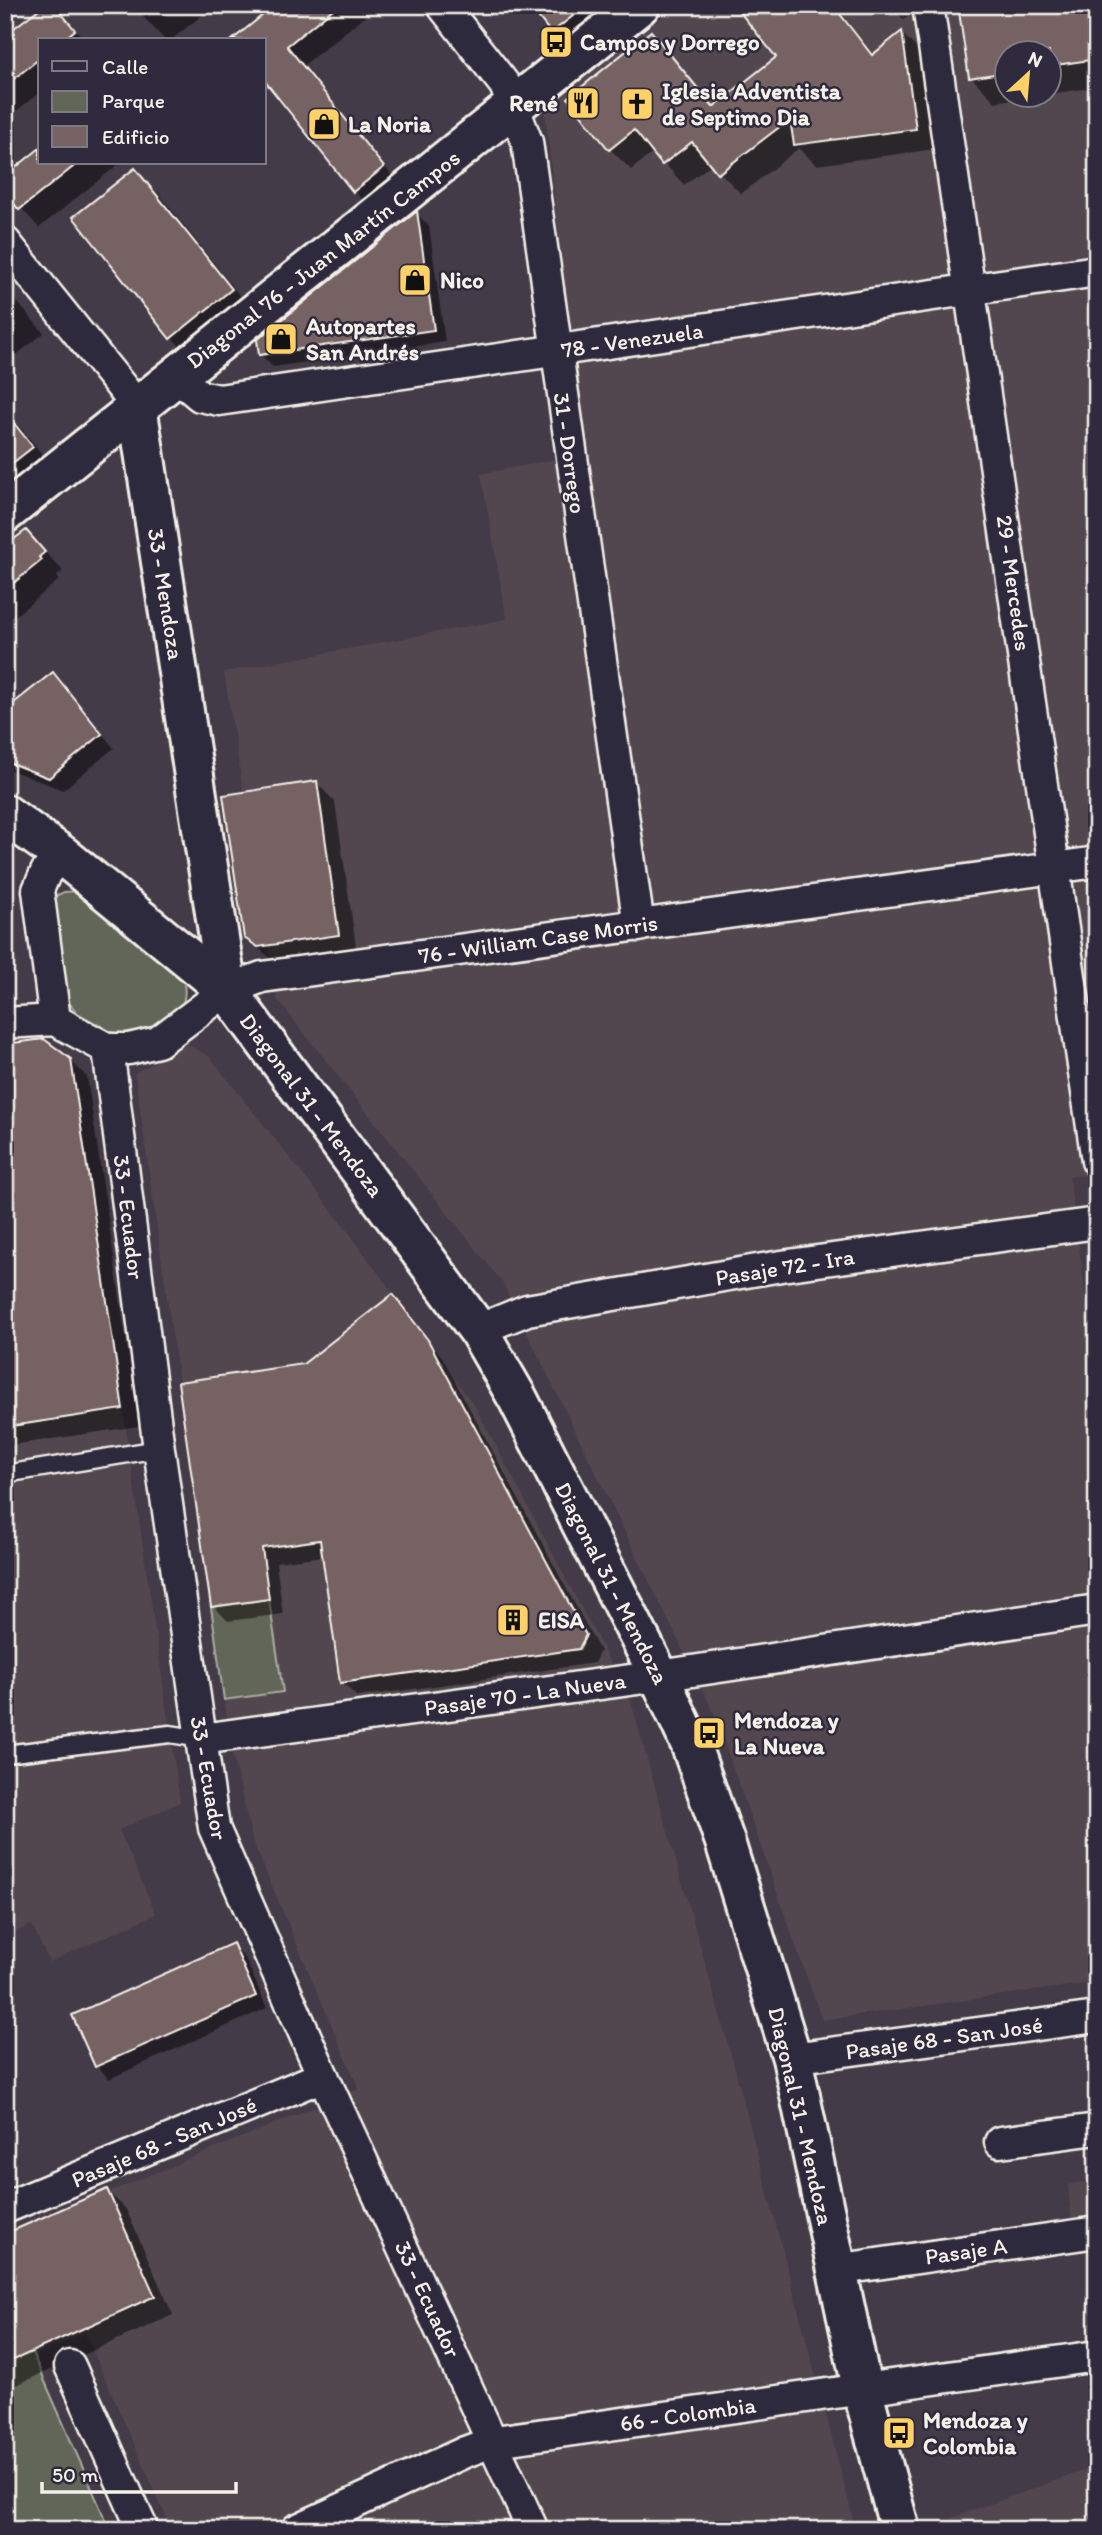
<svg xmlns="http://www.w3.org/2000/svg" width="1102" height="2535" viewBox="0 0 1102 2535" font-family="Itim,sans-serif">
<rect width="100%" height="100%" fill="#443b48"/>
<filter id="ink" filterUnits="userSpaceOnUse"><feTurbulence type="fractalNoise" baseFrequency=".0143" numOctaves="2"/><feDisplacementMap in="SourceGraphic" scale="14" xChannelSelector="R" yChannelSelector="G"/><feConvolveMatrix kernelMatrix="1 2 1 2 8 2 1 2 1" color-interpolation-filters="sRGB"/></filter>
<g filter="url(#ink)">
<g fill="#534750" fill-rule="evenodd">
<path d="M 677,5 L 1097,5 L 1097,1175 L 1069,1176 L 1097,1377 L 1097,1982 L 822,2020 L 713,1711 L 502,1282 L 277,999 L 224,672 L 507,619 L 481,474 L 587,453 L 568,319 L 545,110 ZM 1007,52 L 1050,52 L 1050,94 L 1007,94 Z"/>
<path d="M 187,1044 L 210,1057 L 347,1230 L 476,1408 L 631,1702 L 735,2069 L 856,2530 L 172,2530 L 85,2333 L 5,2370 L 5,2235 L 359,2089 L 253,1842 L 232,1752 L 135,1073 Z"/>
<path d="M 123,1409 L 180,1802 L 119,1830 L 156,1914 L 49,1962 L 32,1925 L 5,1936 L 5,1427 Z"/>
<path d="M 1097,2181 L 1097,2223 L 1072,2227 L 1068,2184 Z"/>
<path d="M 1097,2466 L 1097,2530 L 954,2530 L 951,2518 Z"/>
</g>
<g fill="#626658" stroke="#abaca0" stroke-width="2">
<path d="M 79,891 L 183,979 C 197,1029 122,1051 89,1026 C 84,1022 79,1015 75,1010 C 71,1005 64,999 62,993 C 55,975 55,919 53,897 L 64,892 Z"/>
<path d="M 269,1599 L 283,1692 L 224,1700 L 211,1607 Z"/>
<path d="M 32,2352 L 110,2530 L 5,2530 L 5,2364 Z"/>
</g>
<g fill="#0007">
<path d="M 53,5 L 85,40 L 40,40 L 40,92 L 5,120 L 5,37 Z"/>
<path d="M 132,5 L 215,5 L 171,40 L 165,40 Z"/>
<path d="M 278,5 L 379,5 L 304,65 L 401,187 L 373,210 L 354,191 L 264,40 L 235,40 Z"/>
<path d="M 531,5 L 640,5 L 576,56 Z"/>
<path d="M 736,5 L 835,5 L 874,55 L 902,33 L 922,54 L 936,149 L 816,165 L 799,148 L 741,194 L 712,164 L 684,185 L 654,152 L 631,170 L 610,149 L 650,33 L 715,108 L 779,57 Z"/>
<path d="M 889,5 L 922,5 L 904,20 Z"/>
<path d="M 960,5 L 1097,5 L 1097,87 L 1050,94 L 1050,52 L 1007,52 L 1007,94 L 1044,94 L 995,102 L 971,77 Z"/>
<path d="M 40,150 L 40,163 L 120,163 L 39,228 L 5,190 L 5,178 Z"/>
<path d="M 135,170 L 159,194 L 255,315 L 196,362 L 172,338 L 76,217 Z"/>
<path d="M 417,214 L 429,226 L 445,342 L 273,367 L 261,355 Z"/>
<path d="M 5,288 L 44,333 L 5,364 Z"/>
<path d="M 5,409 L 57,472 L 5,513 Z"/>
<path d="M 26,532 L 63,571 L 57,576 L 59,580 L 15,616 L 5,607 L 5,548 Z"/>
<path d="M 53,674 L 114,748 L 63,790 L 5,768 L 5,712 Z"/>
<path d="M 317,783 L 335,802 L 357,953 L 278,965 L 246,937 Z"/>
<path d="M 5,1046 L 70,1060 L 87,1077 L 139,1426 L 5,1446 Z"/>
<path d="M 392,1296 L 442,1357 L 600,1651 L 594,1663 L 357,1697 L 342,1682 L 324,1556 L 276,1562 L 283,1614 L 228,1621 L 213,1606 Z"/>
<path d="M 232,1945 L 245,1958 L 267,2008 L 109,2079 L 97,2066 L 74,2015 Z"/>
<path d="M 107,2191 L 126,2209 L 173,2315 L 5,2390 L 5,2236 Z"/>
</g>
<g fill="#766263" stroke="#f4f1e8" stroke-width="2">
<path d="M 44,5 L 55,5 L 75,30 L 63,40 L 40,40 L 40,58 L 5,86 L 5,35 Z"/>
<path d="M 275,5 L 338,5 L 287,46 L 384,167 L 353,192 L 264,80 L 264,40 L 232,40 Z"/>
<path d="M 529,5 L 587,5 L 551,33 Z"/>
<path d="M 734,5 L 833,5 L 872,55 L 902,31 L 916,129 L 794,145 L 790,119 L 718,174 L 692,142 L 662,165 L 634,130 L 609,150 L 568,98 L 651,31 L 713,107 L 776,57 Z"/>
<path d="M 958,5 L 1097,5 L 1097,59 L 1049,66 L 1049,52 L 1007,52 L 1007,72 L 969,78 Z"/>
<path d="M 40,148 L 40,163 L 78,163 L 19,210 L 5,193 L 5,176 Z"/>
<path d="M 135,168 L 232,289 L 170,339 L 73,217 Z"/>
<path d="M 417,211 L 434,330 L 259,355 L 257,340 Z"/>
<path d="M 5,412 L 33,447 L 5,469 Z"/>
<path d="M 26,530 L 45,552 L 39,557 L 42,560 L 5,590 L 5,546 Z"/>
<path d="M 53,672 L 102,734 L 49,778 L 5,761 L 5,710 Z"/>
<path d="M 317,781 L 339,935 L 258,947 L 244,938 L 223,795 Z"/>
<path d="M 44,1039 L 71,1059 L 123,1409 L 5,1427 L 5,1044 Z"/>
<path d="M 393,1294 L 428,1340 L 586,1635 L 579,1649 L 340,1683 L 320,1540 L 262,1548 L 269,1599 L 211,1607 L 178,1382 L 303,1364 Z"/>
<path d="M 233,1943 L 256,1996 L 95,2067 L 72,2015 Z"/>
<path d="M 107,2189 L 155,2296 L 5,2364 L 5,2234 Z"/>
</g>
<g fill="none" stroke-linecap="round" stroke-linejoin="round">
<defs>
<g id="service">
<path d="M 5,1474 L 159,1449"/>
<path d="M 5,1754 L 170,1734 L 202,1739"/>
</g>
<g id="minor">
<path d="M 442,5 L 505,85 L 527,142 L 639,926"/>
<path d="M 928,5 L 1097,1161"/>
<path d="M 5,242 L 137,406"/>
<path d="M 175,375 L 200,396 L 219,400 L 1097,271"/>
<path d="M 55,1020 L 38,890 L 46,872 L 62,855"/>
<path d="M 5,1023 L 55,1020 L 108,1049 L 129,1049 L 158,1042 L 227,990 L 262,977 L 1097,862"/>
<path d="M 108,1049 L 159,1449 L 214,1828 L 323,2076 L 533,2530"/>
<path d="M 478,1330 L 527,1310 L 781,1266 L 1097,1223"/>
<path d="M 202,1739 L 659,1676 L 1097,1610"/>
<path d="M 792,2058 L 1097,2017"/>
<path d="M 1000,2142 L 1097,2129"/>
<path d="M 5,2208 L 323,2076"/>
<path d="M 835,2270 L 1097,2232"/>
<path d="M 70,2366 L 143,2530"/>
<path d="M 296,2530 L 465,2452 L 495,2441 L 1097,2356"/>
</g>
<g id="tertiary">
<path d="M 137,406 L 227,990"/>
<path d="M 5,814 L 62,855 L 227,990 L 478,1330 L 518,1399 L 659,1676 L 690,1743 L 725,1842 L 792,2058 L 862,2388 L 900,2530"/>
</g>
<path id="secondary" d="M 5,513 L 640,5"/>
</defs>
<use href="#service" stroke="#f4f1e8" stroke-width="21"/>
<use href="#minor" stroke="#f4f1e8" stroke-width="35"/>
<use href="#tertiary" stroke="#f4f1e8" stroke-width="44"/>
<use href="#secondary" stroke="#f4f1e8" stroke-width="44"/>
<use href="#service" stroke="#2f2a3d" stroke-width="16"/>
<use href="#minor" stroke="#2f2a3d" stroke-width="30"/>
<use href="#tertiary" stroke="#2f2a3d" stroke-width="38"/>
<use href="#secondary" stroke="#2f2a3d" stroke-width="38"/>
</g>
</g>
<defs>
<symbol id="bus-square" viewBox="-11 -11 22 22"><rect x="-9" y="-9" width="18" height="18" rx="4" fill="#ffd166" stroke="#2f2a3d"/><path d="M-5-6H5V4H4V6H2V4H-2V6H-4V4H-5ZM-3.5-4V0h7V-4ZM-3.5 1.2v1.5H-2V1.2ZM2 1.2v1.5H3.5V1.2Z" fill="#111"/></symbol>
<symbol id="restaurant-square" viewBox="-11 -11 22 22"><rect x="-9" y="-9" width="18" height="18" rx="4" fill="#ffd166" stroke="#2f2a3d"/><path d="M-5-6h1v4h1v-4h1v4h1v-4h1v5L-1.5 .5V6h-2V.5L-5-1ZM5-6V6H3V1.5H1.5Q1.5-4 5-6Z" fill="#111"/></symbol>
<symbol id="church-square" viewBox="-11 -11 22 22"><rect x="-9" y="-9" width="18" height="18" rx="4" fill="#ffd166" stroke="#2f2a3d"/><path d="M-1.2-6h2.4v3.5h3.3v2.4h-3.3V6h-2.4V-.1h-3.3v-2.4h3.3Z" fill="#111"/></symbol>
<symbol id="shop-square" viewBox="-11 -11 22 22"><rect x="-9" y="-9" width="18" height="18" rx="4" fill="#ffd166" stroke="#2f2a3d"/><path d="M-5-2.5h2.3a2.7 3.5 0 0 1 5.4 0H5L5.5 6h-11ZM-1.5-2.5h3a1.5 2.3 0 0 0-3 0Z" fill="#111"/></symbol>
<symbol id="building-square" viewBox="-11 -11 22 22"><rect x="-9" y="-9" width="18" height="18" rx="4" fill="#ffd166" stroke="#2f2a3d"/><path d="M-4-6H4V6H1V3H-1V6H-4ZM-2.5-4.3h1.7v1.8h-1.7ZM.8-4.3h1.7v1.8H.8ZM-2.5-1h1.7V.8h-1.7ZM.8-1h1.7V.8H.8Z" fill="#111"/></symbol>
</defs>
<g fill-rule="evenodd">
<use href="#bus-square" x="537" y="23" width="38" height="38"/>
<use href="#restaurant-square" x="564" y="84" width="38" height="38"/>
<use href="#church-square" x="618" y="85" width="38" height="38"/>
<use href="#shop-square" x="305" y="105" width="38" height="38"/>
<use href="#shop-square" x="396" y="261" width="38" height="38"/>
<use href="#shop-square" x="262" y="320" width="38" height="38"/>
<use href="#building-square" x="494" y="1601" width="38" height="38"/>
<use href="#bus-square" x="690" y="1714" width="38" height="38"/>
<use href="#bus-square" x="880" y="2414" width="38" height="38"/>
</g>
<g text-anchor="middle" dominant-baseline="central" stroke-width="5" stroke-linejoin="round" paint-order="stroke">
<g font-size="23" font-weight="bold" fill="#f4f1e8" stroke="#2f2a3d" text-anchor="start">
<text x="580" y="42">Campos y Dorrego</text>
<text x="662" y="91">Iglesia Adventista<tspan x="662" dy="26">de Septimo Dia</tspan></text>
<text x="558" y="103" text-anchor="end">René</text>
<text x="348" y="124">La Noria</text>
<text x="440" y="280">Nico</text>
<text x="306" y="326">Autopartes<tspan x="306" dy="26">San Andrés</tspan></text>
<text x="538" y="1620">EISA</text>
<text x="734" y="1720">Mendoza y<tspan x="734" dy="26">La Nueva</tspan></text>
<text x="923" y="2420">Mendoza y<tspan x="923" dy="26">Colombia</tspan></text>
</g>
<g font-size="23" fill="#f4f1e8" stroke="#2f2a3d">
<text transform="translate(323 259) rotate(-38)">Diagonal 76 - Juan Martín Campos</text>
<text transform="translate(632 340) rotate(-8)">78 - Venezuela</text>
<text transform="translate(570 453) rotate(82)">31 - Dorrego</text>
<text transform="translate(1014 583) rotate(82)">29 - Mercedes</text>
<text transform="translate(166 594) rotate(81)">33 - Mendoza</text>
<text transform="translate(538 939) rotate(-8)">76 - William Case Morris</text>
<text transform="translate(312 1105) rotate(53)">Diagonal 31 - Mendoza</text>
<text transform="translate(129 1217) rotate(83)">33 - Ecuador</text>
<text transform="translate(785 1267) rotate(-9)">Pasaje 72 - Ira</text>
<text transform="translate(612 1583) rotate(63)">Diagonal 31 - Mendoza</text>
<text transform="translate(525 1694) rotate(-8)">Pasaje 70 - La Nueva</text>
<text transform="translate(209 1778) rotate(80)">33 - Ecuador</text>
<text transform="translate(944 2038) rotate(-8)">Pasaje 68 - San José</text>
<text transform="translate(801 2116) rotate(77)">Diagonal 31 - Mendoza</text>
<text transform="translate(164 2142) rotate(-23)">Pasaje 68 - San José</text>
<text transform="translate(966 2251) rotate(-8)">Pasaje A</text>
<text transform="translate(428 2299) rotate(65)">33 - Ecuador</text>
<text transform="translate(688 2414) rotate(-8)">66 - Colombia</text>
</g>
</g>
<rect width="1102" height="2535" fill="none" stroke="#2f2a3d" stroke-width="28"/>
<rect x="14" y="14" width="1074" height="2507" fill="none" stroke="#f4f1e8" stroke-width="2.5" filter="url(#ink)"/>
<rect x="38" y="38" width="228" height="126" fill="#2f2a3d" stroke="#7e7a81" stroke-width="2"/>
<rect x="52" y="61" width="35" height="10" fill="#2f2a3d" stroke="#7e7a81" stroke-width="2"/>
<text x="102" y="74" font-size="21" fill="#f4f1e8">Calle</text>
<rect x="52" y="91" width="35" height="21" fill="#626658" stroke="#7e7a81" stroke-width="2"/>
<text x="102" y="108" font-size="21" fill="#f4f1e8">Parque</text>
<rect x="52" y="126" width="35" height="21" fill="#766263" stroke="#7e7a81" stroke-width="2"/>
<text x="102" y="144" font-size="21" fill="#f4f1e8">Edificio</text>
<g transform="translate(1028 74) rotate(26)"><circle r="33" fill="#2f2a3d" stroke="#7e7a81" stroke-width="2"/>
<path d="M0-5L12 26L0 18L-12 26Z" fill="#ffd166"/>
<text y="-10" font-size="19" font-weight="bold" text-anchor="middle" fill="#f4f1e8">N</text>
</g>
<path d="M42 2482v10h194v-10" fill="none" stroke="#f4f1e8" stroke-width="3.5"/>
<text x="52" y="2482" font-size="21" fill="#f4f1e8" stroke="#2f2a3d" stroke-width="5" paint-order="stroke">50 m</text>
</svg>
